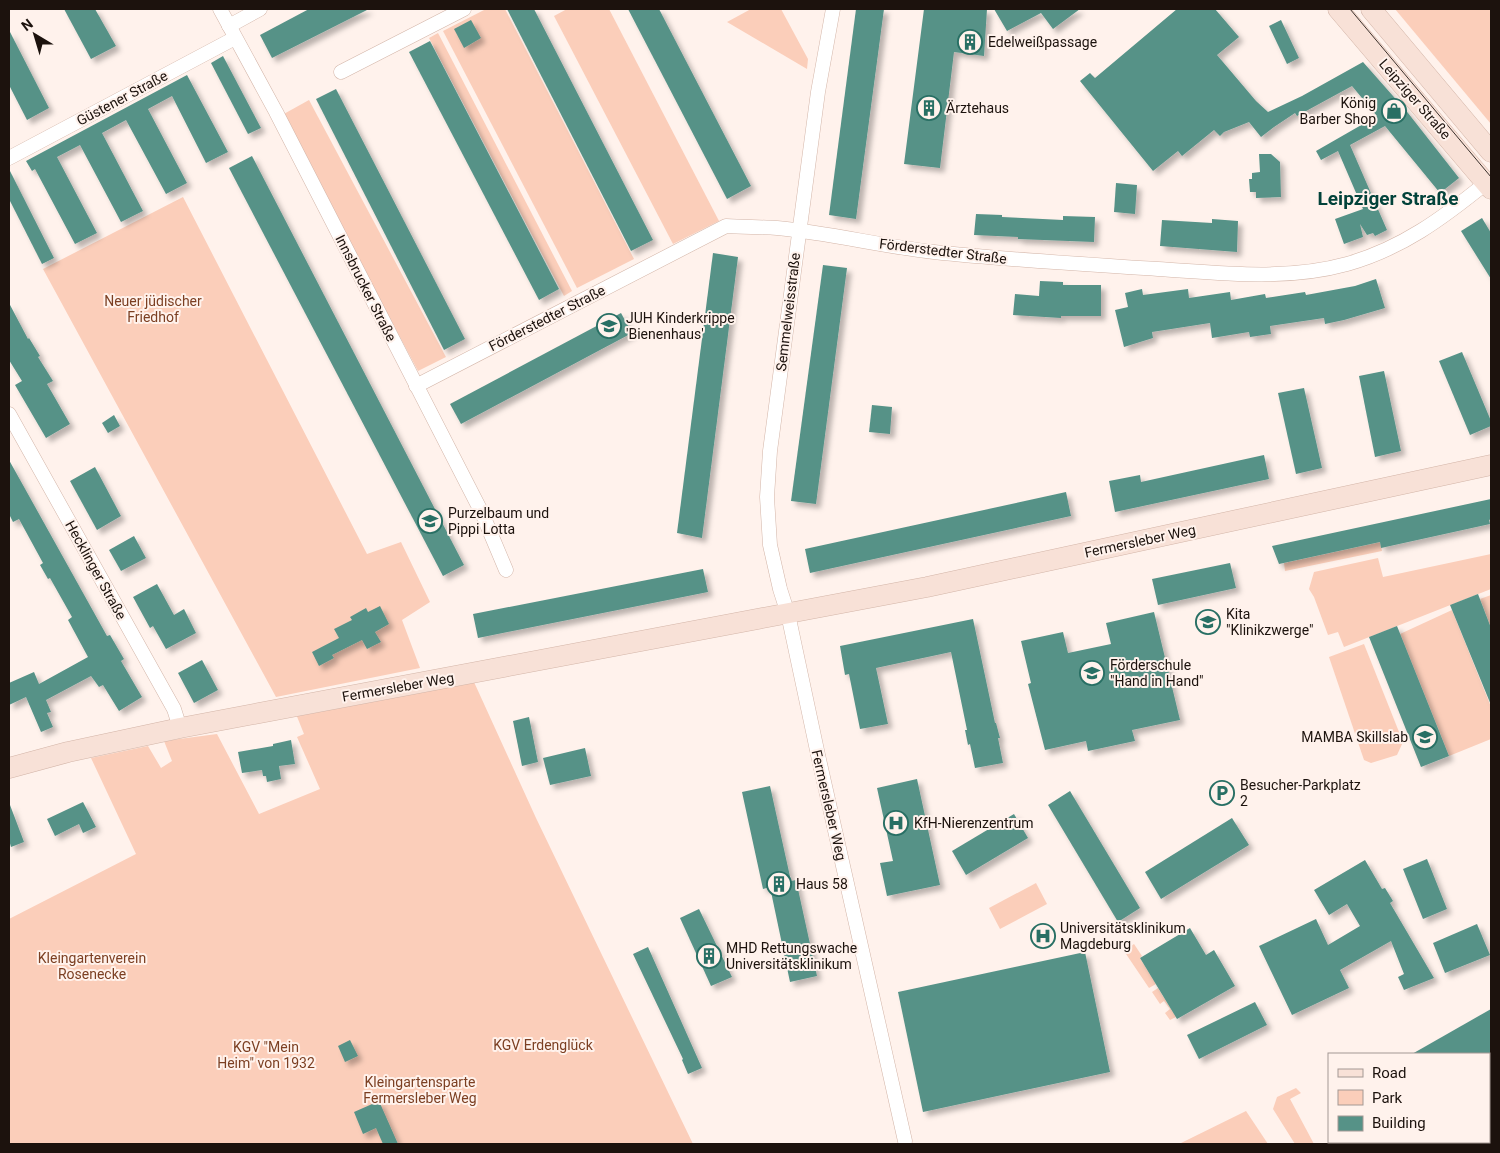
<svg xmlns="http://www.w3.org/2000/svg" width="1500" height="1153" viewBox="0 0 1500 1153" font-family="Roboto,sans-serif">
<defs>
<filter id="shadow"><feDropShadow dx="4.5" dy="4.5" stdDeviation="2.5" flood-color="#0004"/></filter>
</defs>
<rect width="100%" height="100%" fill="#fff2ec"/>
<g fill="#fbceba">
<path d="M 486,9 L 505,9 L 634,259 L 577,288 L 443,31 Z"/>
<path d="M 567,9 L 609,9 L 719,221 L 673,244 L 554,16 Z"/>
<path d="M 751,9 L 781,9 L 808,59 L 807,69 L 727,22 Z"/>
<path d="M 1395,9 L 1491,9 L 1491,124 Z"/>
<path d="M 438,33 L 572,291 L 564,296 L 429,38 Z"/>
<path d="M 309,100 L 446,357 L 418,371 L 282,115 Z"/>
<path d="M 183,197 L 367,554 L 401,542 L 430,602 L 402,620 L 420,668 L 276,697 L 43,269 Z"/>
<path d="M 1380,542 L 1382,551 L 1285,571 L 1284,563 Z"/>
<path d="M 1491,554 L 1491,589 L 1344,647 L 1338,632 L 1328,635 L 1314,597 L 1309,589 L 1314,572 L 1378,558 L 1383,577 Z"/>
<path d="M 1491,595 L 1491,628 L 1480,599 Z"/>
<path d="M 1452,610 L 1491,707 L 1491,739 L 1449,756 L 1400,634 Z"/>
<path d="M 1364,644 L 1403,742 L 1397,755 L 1371,763 L 1364,760 L 1329,657 Z"/>
<path d="M 474,682 L 536,818 L 693,1144 L 9,1144 L 9,919 L 136,854 L 91,758 L 148,746 L 161,768 L 172,761 L 164,741 L 217,734 L 259,814 L 320,789 L 297,737 L 304,734 L 296,714 Z"/>
<path d="M 1036,883 L 1047,904 L 1000,929 L 989,908 Z"/>
<path d="M 1134,944 L 1142,956 L 1140,958 L 1156,984 L 1149,988 L 1124,951 Z"/>
<path d="M 1158,988 L 1176,1017 L 1170,1020 L 1165,1013 L 1170,1009 L 1164,1001 L 1160,1004 L 1152,992 Z"/>
<path d="M 1296,1088 L 1301,1093 L 1290,1099 L 1314,1144 L 1295,1144 L 1273,1109 L 1277,1097 Z"/>
<path d="M 1246,1111 L 1268,1144 L 1179,1144 Z"/>
</g>
<g fill="#569287" filter="url(#shadow)">
<path d="M 64,9 L 95,9 L 116,46 L 91,59 Z"/>
<path d="M 309,9 L 369,9 L 272,58 L 260,35 Z"/>
<path d="M 507,9 L 534,9 L 653,240 L 631,251 Z"/>
<path d="M 628,9 L 659,9 L 751,186 L 727,199 Z"/>
<path d="M 856,9 L 884,9 L 856,219 L 829,215 Z"/>
<path d="M 924,9 L 987,9 L 984,56 L 954,52 L 940,168 L 904,164 Z"/>
<path d="M 994,9 L 1080,9 L 1053,29 L 1041,13 L 1007,31 Z"/>
<path d="M 1177,9 L 1215,9 L 1239,37 L 1217,55 L 1256,101 L 1268,112 L 1302,96 L 1363,62 L 1408,113 L 1459,178 L 1440,193 L 1385,126 L 1350,145 L 1387,230 L 1375,236 L 1373,233 L 1367,235 L 1360,224 L 1363,237 L 1344,244 L 1335,219 L 1363,209 L 1338,151 L 1321,160 L 1316,151 L 1377,116 L 1352,86 L 1297,116 L 1295,113 L 1274,127 L 1261,137 L 1249,122 L 1224,132 L 1220,136 L 1214,130 L 1182,156 L 1178,151 L 1153,171 L 1080,81 L 1090,73 L 1095,78 Z"/>
<path d="M 471,20 L 481,38 L 464,48 L 454,29 Z"/>
<path d="M 1281,20 L 1299,58 L 1287,64 L 1269,26 Z"/>
<path d="M 9,30 L 49,108 L 27,120 L 9,85 Z"/>
<path d="M 430,41 L 559,289 L 539,300 L 409,52 Z"/>
<path d="M 223,56 L 261,128 L 248,134 L 211,63 Z"/>
<path d="M 187,75 L 228,152 L 206,163 L 172,96 L 148,109 L 187,183 L 166,194 L 126,120 L 102,133 L 143,211 L 121,222 L 80,145 L 57,157 L 97,233 L 75,244 L 35,169 L 32,171 L 26,161 Z"/>
<path d="M 336,89 L 465,339 L 444,350 L 316,99 Z"/>
<path d="M 1259,154 L 1271,154 L 1280,162 L 1281,197 L 1256,198 L 1256,192 L 1250,192 L 1249,179 L 1252,179 L 1252,173 L 1260,172 Z"/>
<path d="M 252,156 L 464,565 L 443,576 L 229,168 Z"/>
<path d="M 9,169 L 54,258 L 42,264 L 9,199 Z"/>
<path d="M 1116,183 L 1137,185 L 1135,214 L 1114,212 Z"/>
<path d="M 976,214 L 1002,215 L 1002,217 L 1063,220 L 1063,216 L 1095,217 L 1094,242 L 1018,239 L 1018,237 L 974,235 Z"/>
<path d="M 1482,218 L 1491,233 L 1491,279 L 1461,231 Z"/>
<path d="M 1212,219 L 1238,221 L 1237,252 L 1160,246 L 1162,220 L 1212,223 Z"/>
<path d="M 713,253 L 738,257 L 702,538 L 677,533 Z"/>
<path d="M 823,265 L 847,268 L 816,504 L 791,501 Z"/>
<path d="M 1376,279 L 1385,308 L 1344,320 L 1325,324 L 1324,318 L 1270,326 L 1271,334 L 1250,337 L 1249,332 L 1212,338 L 1210,323 L 1152,332 L 1153,338 L 1124,347 L 1115,310 L 1128,307 L 1125,293 L 1142,289 L 1143,295 L 1188,289 L 1189,298 L 1230,292 L 1231,300 L 1265,294 L 1266,298 L 1305,292 L 1306,295 L 1355,286 Z"/>
<path d="M 1040,281 L 1063,282 L 1063,285 L 1101,285 L 1101,316 L 1061,316 L 1061,318 L 1013,315 L 1015,294 L 1039,296 Z"/>
<path d="M 9,303 L 28,339 L 29,338 L 40,356 L 38,357 L 53,381 L 47,384 L 70,424 L 46,438 L 15,385 L 22,381 L 9,360 Z"/>
<path d="M 621,313 L 632,333 L 461,424 L 450,404 Z"/>
<path d="M 1462,352 L 1491,421 L 1491,426 L 1470,435 L 1439,361 Z"/>
<path d="M 1384,371 L 1401,451 L 1375,457 L 1359,376 Z"/>
<path d="M 1304,388 L 1322,468 L 1296,474 L 1278,393 Z"/>
<path d="M 872,405 L 892,407 L 890,434 L 869,432 Z"/>
<path d="M 114,415 L 120,426 L 108,433 L 102,423 Z"/>
<path d="M 1264,455 L 1269,479 L 1115,512 L 1109,481 L 1140,475 L 1141,482 Z"/>
<path d="M 9,460 L 107,636 L 110,635 L 124,659 L 121,661 L 142,697 L 119,711 L 103,685 L 99,687 L 91,676 L 46,700 L 51,712 L 47,713 L 53,727 L 41,732 L 26,697 L 9,705 L 9,683 L 34,672 L 39,684 L 88,657 L 68,620 L 72,617 L 50,578 L 48,579 L 40,565 L 43,563 L 19,519 L 13,522 L 9,514 Z"/>
<path d="M 95,467 L 121,516 L 97,530 L 70,481 Z"/>
<path d="M 1066,492 L 1071,516 L 810,573 L 805,549 Z"/>
<path d="M 1491,499 L 1491,519 L 1489,520 L 1490,524 L 1381,548 L 1380,542 L 1279,564 L 1272,546 Z"/>
<path d="M 134,536 L 146,558 L 121,571 L 109,550 Z"/>
<path d="M 1230,563 L 1236,588 L 1158,605 L 1152,579 Z"/>
<path d="M 703,569 L 708,592 L 478,638 L 473,614 Z"/>
<path d="M 157,584 L 174,615 L 184,609 L 196,633 L 166,649 L 153,626 L 150,628 L 133,597 Z"/>
<path d="M 1478,594 L 1491,628 L 1491,705 L 1450,605 Z"/>
<path d="M 380,606 L 389,624 L 375,632 L 381,642 L 367,649 L 362,640 L 332,655 L 334,658 L 319,666 L 312,652 L 339,638 L 334,629 L 352,620 L 350,617 L 366,608 L 368,612 Z"/>
<path d="M 1154,612 L 1180,720 L 1132,730 L 1135,741 L 1088,751 L 1086,741 L 1045,750 L 1028,684 L 1031,683 L 1021,641 L 1063,632 L 1068,653 L 1111,644 L 1106,623 Z"/>
<path d="M 973,619 L 995,723 L 996,723 L 1000,738 L 998,738 L 1003,763 L 975,768 L 970,744 L 968,745 L 965,730 L 967,730 L 951,652 L 876,668 L 888,724 L 860,729 L 849,674 L 845,675 L 840,646 Z"/>
<path d="M 1397,626 L 1449,756 L 1421,767 L 1369,637 Z"/>
<path d="M 202,660 L 218,690 L 194,703 L 178,673 Z"/>
<path d="M 529,717 L 538,762 L 522,766 L 513,721 Z"/>
<path d="M 291,740 L 295,764 L 279,766 L 281,779 L 267,782 L 266,776 L 263,776 L 262,770 L 242,773 L 238,752 L 273,746 L 273,744 Z"/>
<path d="M 585,748 L 591,776 L 550,785 L 543,758 Z"/>
<path d="M 917,779 L 940,885 L 887,896 L 880,863 L 893,861 L 877,788 Z"/>
<path d="M 770,786 L 791,881 L 796,880 L 817,976 L 790,982 L 770,887 L 763,889 L 742,792 Z"/>
<path d="M 1070,791 L 1140,908 L 1118,922 L 1048,805 Z"/>
<path d="M 83,802 L 96,827 L 83,833 L 79,824 L 55,836 L 47,819 Z"/>
<path d="M 9,805 L 10,805 L 24,842 L 11,847 L 9,840 Z"/>
<path d="M 1014,814 L 1028,838 L 966,875 L 952,851 Z"/>
<path d="M 1232,818 L 1249,845 L 1161,899 L 1145,872 Z"/>
<path d="M 1427,859 L 1447,909 L 1423,919 L 1403,869 Z"/>
<path d="M 1365,860 L 1382,889 L 1385,888 L 1393,901 L 1390,903 L 1434,978 L 1404,990 L 1398,977 L 1404,974 L 1391,941 L 1340,970 L 1349,988 L 1292,1015 L 1259,946 L 1316,919 L 1328,945 L 1360,926 L 1347,904 L 1329,915 L 1314,890 Z"/>
<path d="M 699,909 L 732,977 L 711,986 L 680,918 Z"/>
<path d="M 1477,924 L 1490,955 L 1445,973 L 1433,943 Z"/>
<path d="M 1190,928 L 1206,955 L 1214,950 L 1235,986 L 1177,1019 L 1140,958 Z"/>
<path d="M 648,947 L 702,1068 L 688,1074 L 682,1060 L 683,1059 L 633,954 Z"/>
<path d="M 1085,952 L 1110,1072 L 923,1112 L 898,992 Z"/>
<path d="M 1255,1002 L 1267,1025 L 1199,1059 L 1187,1035 Z"/>
<path d="M 1491,1009 L 1491,1054 L 1412,1054 Z"/>
<path d="M 350,1040 L 358,1056 L 345,1062 L 338,1046 Z"/>
<path d="M 379,1101 L 398,1144 L 383,1144 L 376,1128 L 363,1134 L 354,1112 Z"/>
</g>
<g fill="none" stroke-linecap="round" stroke-linejoin="round">
<defs>
<g id="street">
<path d="M 220,9 L 276,112 L 482,513 L 506,570"/>
<path d="M 833,9 L 818,92 L 770,451 L 767,497 L 770,545 L 780,589 L 788,614 L 818,755 L 905,1141"/>
<path d="M 229,26 L 260,9"/>
<path d="M 341,72 L 464,9"/>
<path d="M 9,158 L 235,38"/>
<path d="M 416,386 L 726,226 C 743,227 760,227 777,228 C 830,233 881,246 934,252 C 1008,260 1083,264 1158,269 C 1221,273 1286,281 1347,264 C 1401,249 1443,218 1486,183"/>
<path d="M 9,414 L 174,709 L 180,728"/>
</g>
<g id="secondary">
<path d="M 1338,9 L 1491,189"/>
<path d="M 1371,9 L 1491,152"/>
<path d="M 9,768 L 68,752 L 180,728 L 927,587 L 1491,465"/>
</g>
</defs>
<use href="#street" stroke="#d3b5a8" stroke-width="15"/>
<use href="#secondary" stroke="#d3b5a8" stroke-width="21"/>
<use href="#street" stroke="#fff" stroke-width="14"/>
<use href="#secondary" stroke="#f8e1d7" stroke-width="20"/>
<path stroke="#3c322d" stroke-width="1" d="M 1350,9 L 1491,177"/>
</g>
<defs>
<symbol id="building-ring" viewBox="-11 -11 22 22"><circle r="9.5" fill="#fff2ec" stroke="#286f64" stroke-width="1.5"/><path d="M-4-6H4V6H1V3H-1V6H-4ZM-2.5-4.3h1.7v1.8h-1.7ZM.8-4.3h1.7v1.8H.8ZM-2.5-1h1.7V.8h-1.7ZM.8-1h1.7V.8H.8Z" fill="#286f64"/></symbol>
<symbol id="shop-ring" viewBox="-11 -11 22 22"><circle r="9.5" fill="#fff2ec" stroke="#286f64" stroke-width="1.5"/><path d="M-5-2.5h2.3a2.7 3.5 0 0 1 5.4 0H5L5.5 6h-11ZM-1.5-2.5h3a1.5 2.3 0 0 0-3 0Z" fill="#286f64"/></symbol>
<symbol id="school-ring" viewBox="-11 -11 22 22"><circle r="9.5" fill="#fff2ec" stroke="#286f64" stroke-width="1.5"/><path d="M0-5L7-2L0 1L-7-2ZM-4 1L0 2.5L4 1V4Q0 6-4 4Z" fill="#286f64"/></symbol>
<symbol id="university-ring" viewBox="-11 -11 22 22"><circle r="9.5" fill="#fff2ec" stroke="#286f64" stroke-width="1.5"/><path d="M0-5L7-2L0 1L-7-2ZM-4 1L0 2.5L4 1V4Q0 6-4 4Z" fill="#286f64"/></symbol>
<symbol id="parking-ring" viewBox="-11 -11 22 22"><circle r="9.5" fill="#fff2ec" stroke="#286f64" stroke-width="1.5"/><path d="M-3.5-5.5H1a3.5 3.5 0 0 1 0 7H-1V5.5H-3.5ZM-1-3.4V-.6H.8a1.4 1.4 0 0 0 0-2.8Z" fill="#286f64"/></symbol>
<symbol id="hospital-ring" viewBox="-11 -11 22 22"><circle r="9.5" fill="#fff2ec" stroke="#286f64" stroke-width="1.5"/><path d="M-5-5h3v3.5h4V-5h3V5h-3V1.5h-4V5h-3Z" fill="#286f64"/></symbol>
</defs>
<g fill-rule="evenodd">
<use href="#building-ring" x="956" y="28" width="28" height="28"/>
<use href="#building-ring" x="915" y="94" width="28" height="28"/>
<use href="#shop-ring" x="1380" y="97" width="28" height="28"/>
<use href="#school-ring" x="595" y="312" width="28" height="28"/>
<use href="#school-ring" x="416" y="507" width="28" height="28"/>
<use href="#school-ring" x="1194" y="608" width="28" height="28"/>
<use href="#school-ring" x="1078" y="659" width="28" height="28"/>
<use href="#university-ring" x="1411" y="723" width="28" height="28"/>
<use href="#parking-ring" x="1208" y="779" width="28" height="28"/>
<use href="#hospital-ring" x="882" y="809" width="28" height="28"/>
<use href="#building-ring" x="765" y="870" width="28" height="28"/>
<use href="#hospital-ring" x="1029" y="922" width="28" height="28"/>
<use href="#building-ring" x="695" y="942" width="28" height="28"/>
</g>
<g text-anchor="middle" dominant-baseline="central" stroke-width="4" stroke-linejoin="round" paint-order="stroke">
<g font-size="14" fill="#1c120d" stroke="#fff2ec" text-anchor="start">
<text x="988" y="42">Edelweißpassage</text>
<text x="1376" y="103" text-anchor="end">König<tspan x="1376" dy="16">Barber Shop</tspan></text>
<text x="946" y="108">Ärztehaus</text>
<text x="626" y="318">JUH Kinderkrippe<tspan x="626" dy="16">'Bienenhaus'</tspan></text>
<text x="448" y="513">Purzelbaum und<tspan x="448" dy="16">Pippi Lotta</tspan></text>
<text x="1226" y="614">Kita<tspan x="1226" dy="16">"Klinikzwerge"</tspan></text>
<text x="1110" y="665">Förderschule<tspan x="1110" dy="16">"Hand in Hand"</tspan></text>
<text x="1408" y="737" text-anchor="end">MAMBA Skillslab</text>
<text x="1240" y="785">Besucher-Parkplatz<tspan x="1240" dy="16">2</tspan></text>
<text x="914" y="823">KfH-Nierenzentrum</text>
<text x="796" y="884">Haus 58</text>
<text x="1060" y="928">Universitätsklinikum<tspan x="1060" dy="16">Magdeburg</tspan></text>
<text x="726" y="948">MHD Rettungswache<tspan x="726" dy="16">Universitätsklinikum</tspan></text>
</g>
<g font-size="14" fill="#1c120d" stroke="#fff2ec">
<text transform="translate(122 98) rotate(-28)">Güstener Straße</text>
<text transform="translate(1415 99) rotate(49)">Leipziger Straße</text>
<text transform="translate(943 251) rotate(7)">Förderstedter Straße</text>
<text transform="translate(366 288) rotate(63)">Innsbrucker Straße</text>
<text transform="translate(788 312) rotate(-83)">Semmelweisstraße</text>
<text transform="translate(547 318) rotate(-27)">Förderstedter Straße</text>
<text transform="translate(1140 541) rotate(-12)">Fermersleber Weg</text>
<text transform="translate(96 570) rotate(61)">Hecklinger Straße</text>
<text transform="translate(398 687) rotate(-10)">Fermersleber Weg</text>
<text transform="translate(829 805) rotate(77)">Fermersleber Weg</text>
</g>
<g font-size="14" fill="#7c3f22" stroke="#fff2ec">
<text x="153" y="301">Neuer jüdischer<tspan x="153" dy="16">Friedhof</tspan></text>
<text x="92" y="958">Kleingartenverein<tspan x="92" dy="16">Rosenecke</tspan></text>
<text x="543" y="1045">KGV Erdenglück</text>
<text x="266" y="1047">KGV "Mein<tspan x="266" dy="16">Heim" von 1932</tspan></text>
<text x="420" y="1082">Kleingartensparte<tspan x="420" dy="16">Fermersleber Weg</tspan></text>
</g>
<g font-size="19" font-weight="bold" fill="#02423a" stroke="#fff2ec">
<text x="1388" y="198">Leipziger Straße</text>
</g>
</g>
<rect width="1500" height="1153" fill="none" stroke="#1c120d" stroke-width="20"/>
<rect x="1328" y="1053" width="162" height="90" fill="#fff2ec" stroke="#a49893"/>
<rect x="1338" y="1069" width="25" height="8" fill="#f8e1d7" stroke="#a49893"/>
<text x="1372" y="1078" font-size="15" fill="#1c120d">Road</text>
<rect x="1338" y="1090" width="25" height="15" fill="#fbceba" stroke="#a49893"/>
<text x="1372" y="1103" font-size="15" fill="#1c120d">Park</text>
<rect x="1338" y="1116" width="25" height="15" fill="#569287" stroke="#a49893"/>
<text x="1372" y="1128" font-size="15" fill="#1c120d">Building</text>
<g transform="translate(35 35) rotate(322)" stroke="#fff2ec" stroke-width="4" paint-order="stroke">
<path d="M0-4L9 19L0 12L-9 19Z" fill="#1c120d"/>
<text y="-8" font-size="14" font-weight="bold" text-anchor="middle" fill="#1c120d">N</text>
</g>
</svg>
